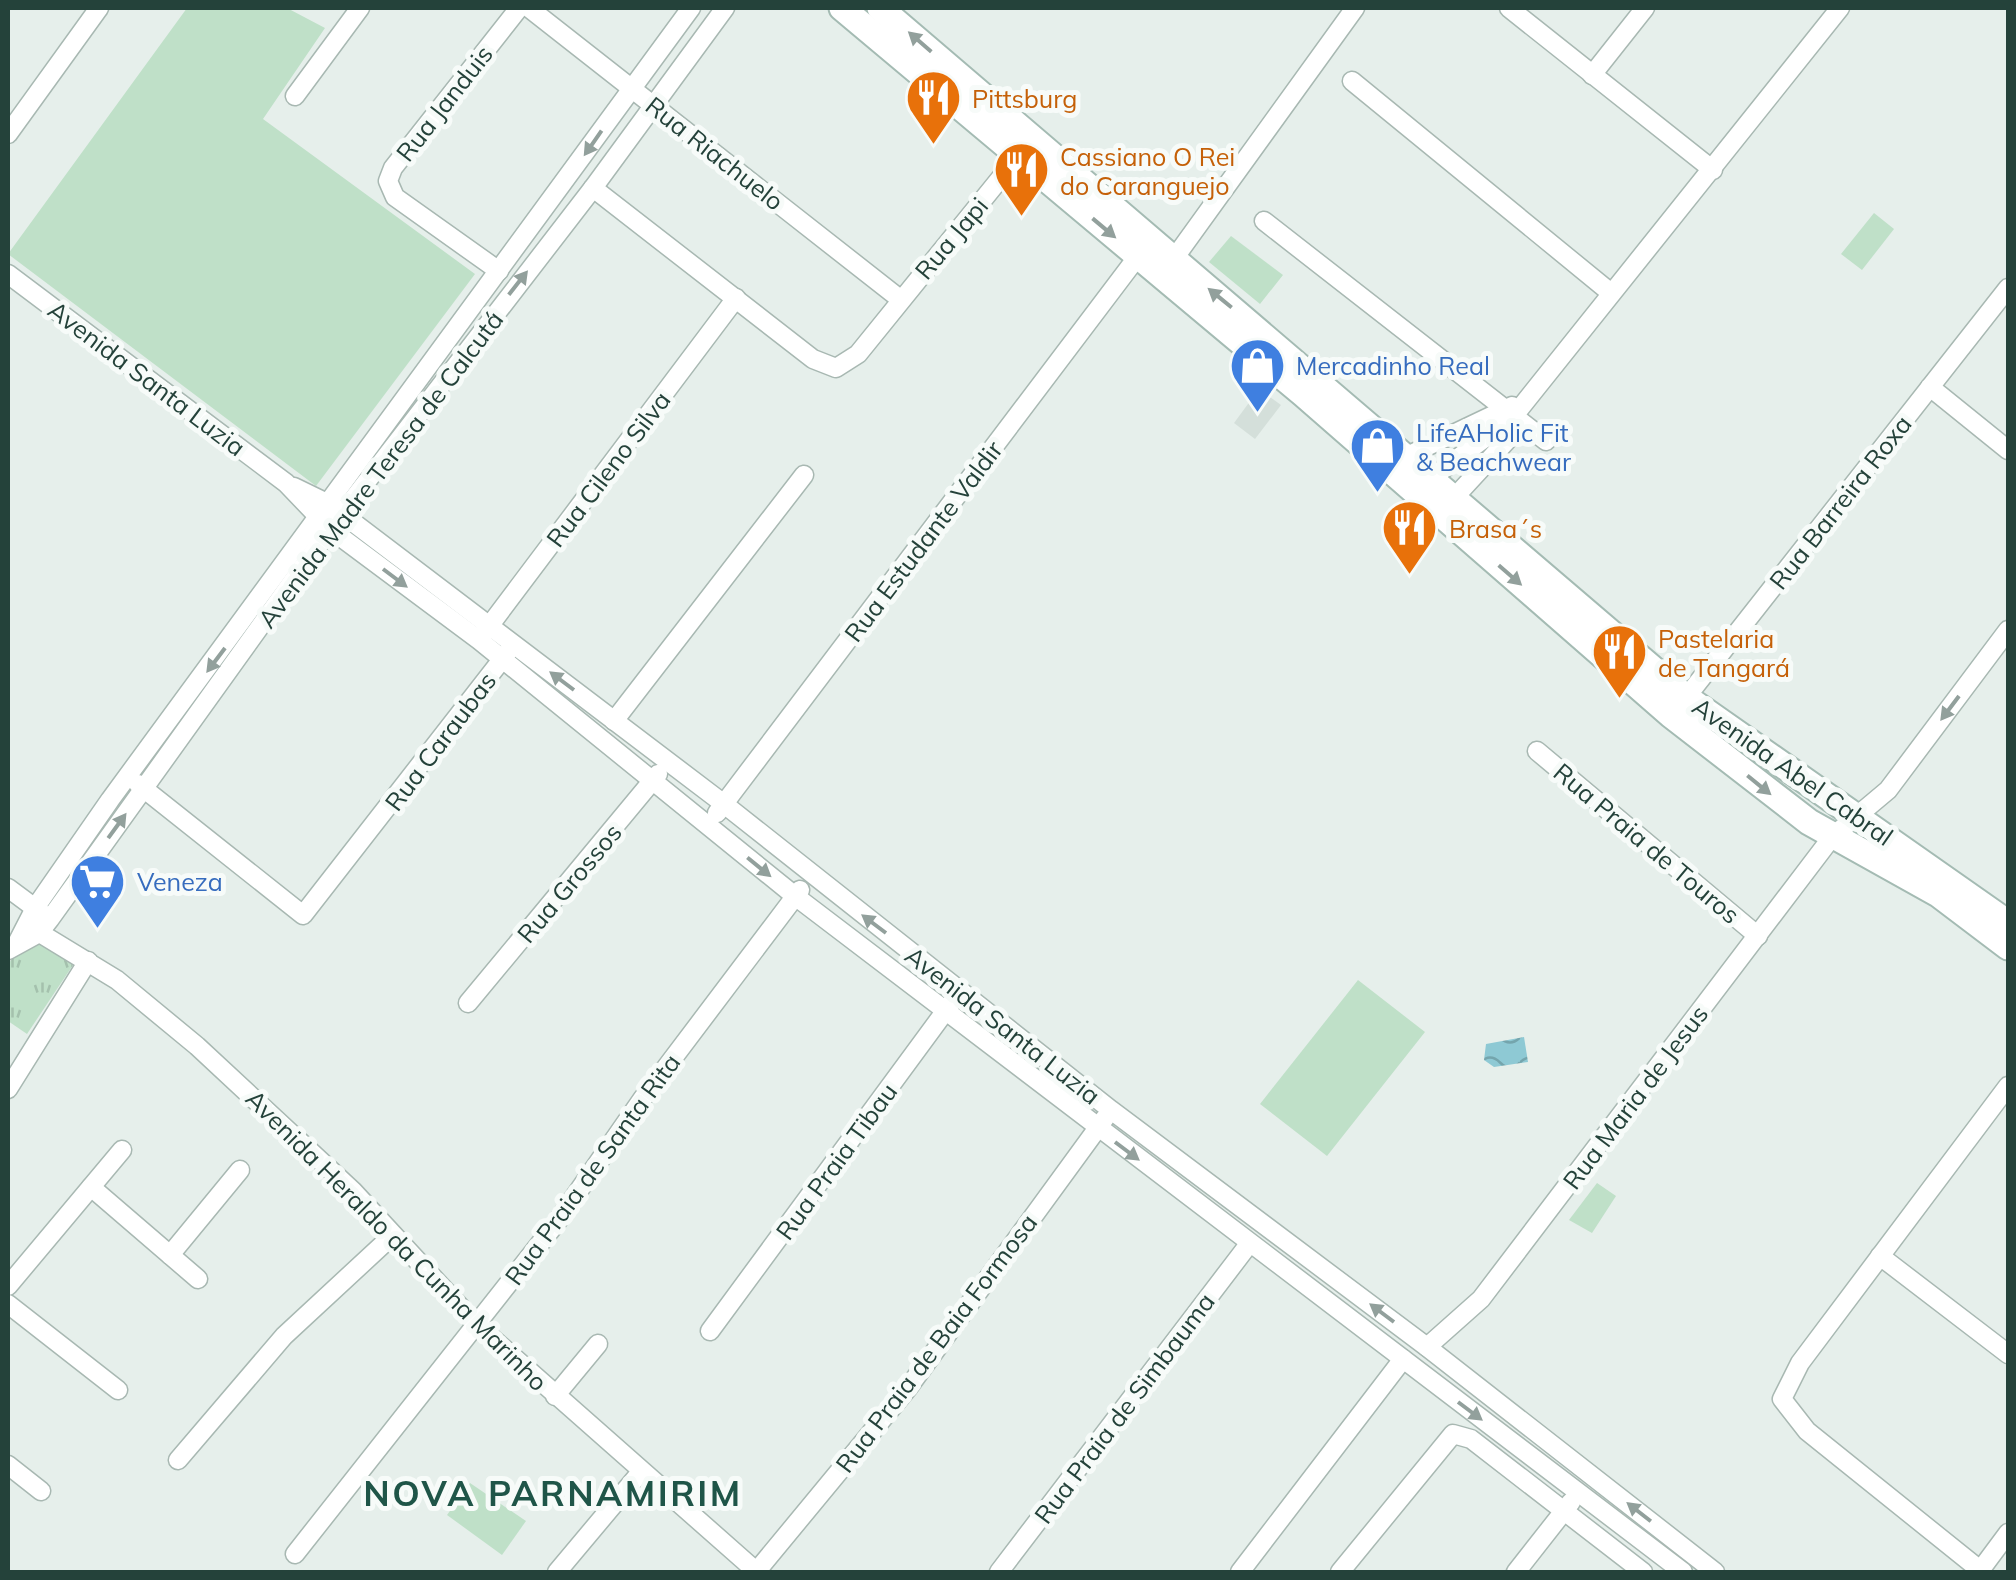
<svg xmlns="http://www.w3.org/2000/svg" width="2016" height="1580" viewBox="0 0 2016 1580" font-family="Mulish,sans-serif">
<defs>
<pattern id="park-tufts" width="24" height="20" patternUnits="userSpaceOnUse" patternTransform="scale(2.5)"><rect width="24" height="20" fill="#bfe0c8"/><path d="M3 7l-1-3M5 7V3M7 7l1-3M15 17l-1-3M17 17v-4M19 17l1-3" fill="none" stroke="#a4c1ad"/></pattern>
<pattern id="water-waves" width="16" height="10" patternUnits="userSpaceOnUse" patternTransform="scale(2.5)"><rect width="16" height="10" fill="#8ec9d4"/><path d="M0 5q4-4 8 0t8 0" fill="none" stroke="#74a5ad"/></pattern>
</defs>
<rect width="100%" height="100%" fill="#e6efeb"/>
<path fill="#d4dfda" d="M 1259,389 L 1281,405 L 1255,439 L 1234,423 Z"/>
<g fill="#bfe0c8">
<path d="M 187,8 L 287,8 L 325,28 L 263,119 L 475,274 L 316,486 L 8,254 Z"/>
<path d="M 1874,213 L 1894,229 L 1862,270 L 1841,254 Z"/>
<path d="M 1231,236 L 1283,275 L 1260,304 L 1209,262 Z"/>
<path d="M 1358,980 L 1425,1032 L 1327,1156 L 1260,1104 Z"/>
<path d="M 1597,1183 L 1616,1196 L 1592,1233 L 1569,1220 Z"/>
<path d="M 470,1483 L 526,1521 L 502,1555 L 447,1515 Z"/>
</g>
<path fill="url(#park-tufts)" d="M 29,937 L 73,965 L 27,1034 L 8,1021 L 8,964 Z"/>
<path fill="url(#water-waves)" d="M 1524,1037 L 1528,1062 L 1494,1067 L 1484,1060 L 1486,1044 Z"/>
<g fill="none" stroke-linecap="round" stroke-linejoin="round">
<defs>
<g id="minor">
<path d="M 529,8 L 900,299"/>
<path d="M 1509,8 L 1713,170"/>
<path d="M 1592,75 L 1645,8"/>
<path d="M 1352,81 L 1611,293"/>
<path d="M 295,96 L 360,8"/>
<path d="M 8,134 L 99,8"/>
<path d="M 593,188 L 813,359 L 836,368 L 858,354 L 1024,149"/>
<path d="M 1264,221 L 1546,441"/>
<path d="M 1168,267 L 1355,8"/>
<path d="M 499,271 L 395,197 L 388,181 L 393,168 L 519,8"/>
<path d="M 8,274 L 286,483 L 330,529 L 479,640 L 795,896 L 1683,1572"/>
<path d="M 1930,387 L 2008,450"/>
<path d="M 1405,457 L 1512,406"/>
<path d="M 1430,479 L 1513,417 L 1840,8"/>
<path d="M 294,487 L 329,504 L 724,804 L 1111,1110 L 1427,1347 L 1715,1572"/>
<path d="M 1454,498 L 1522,424"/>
<path d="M 484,633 L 736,298"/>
<path d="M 1681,704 L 2008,288"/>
<path d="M 614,721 L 804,475"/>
<path d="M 1537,751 L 1758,936"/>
<path d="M 138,784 L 303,915 L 507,653"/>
<path d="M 717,813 L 1138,256"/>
<path d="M 8,888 L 43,914"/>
<path d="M 30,927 L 117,980 L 197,1046 L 353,1191 L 476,1324 L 757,1572"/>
<path d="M 17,943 L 35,908 L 110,800 L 691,8"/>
<path d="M 8,950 L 39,933 L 50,919 L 330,529 L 593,188 L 725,8"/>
<path d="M 468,1003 L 658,774"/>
<path d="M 8,1089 L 88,961"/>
<path d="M 91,1187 L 198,1279"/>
<path d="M 170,1255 L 240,1170"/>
<path d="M 1880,1256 L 2008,1354"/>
<path d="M 8,1286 L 122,1150"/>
<path d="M 8,1304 L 118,1390"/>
<path d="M 710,1331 L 952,1002"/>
<path d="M 1427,1347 L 1481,1299 L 1832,837 L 1888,790 L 2008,630"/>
<path d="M 555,1396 L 598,1344"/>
<path d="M 178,1460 L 284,1336 L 393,1235"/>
<path d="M 8,1465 L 41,1491"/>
<path d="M 295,1554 L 557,1222 L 643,1098 L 800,890"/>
<path d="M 1980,1570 L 1807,1431 L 1782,1399 L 1800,1363 L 2008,1086"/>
<path d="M 557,1572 L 640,1473"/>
<path d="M 756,1572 L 908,1388 L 1105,1118"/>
<path d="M 999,1572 L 1249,1244"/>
<path d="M 1240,1572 L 1403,1359"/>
<path d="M 1340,1572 L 1453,1434 L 1471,1439 L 1643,1572"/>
<path d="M 1516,1572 L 1571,1502"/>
<path d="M 1979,1572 L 2008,1533"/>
</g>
<g id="secondary">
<path d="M 842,8 L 1303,394 L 1671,715 L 1809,822 L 1938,894 L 2008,947"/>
<path d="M 880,8 L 1687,698 L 2008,923"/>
</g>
</defs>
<use href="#minor" stroke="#a8b8b2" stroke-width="21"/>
<use href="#secondary" stroke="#a4bbb3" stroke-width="29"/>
<use href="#minor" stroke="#fff" stroke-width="18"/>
<use href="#secondary" stroke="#fff" stroke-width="25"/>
</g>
<defs><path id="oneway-solid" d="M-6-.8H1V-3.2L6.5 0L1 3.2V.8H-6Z" transform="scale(2.5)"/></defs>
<g fill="#92a09c">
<use href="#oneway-solid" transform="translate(920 42) rotate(-139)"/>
<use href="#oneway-solid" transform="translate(593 143) rotate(125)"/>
<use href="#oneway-solid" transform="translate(1104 228) rotate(40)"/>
<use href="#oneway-solid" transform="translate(518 283) rotate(-52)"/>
<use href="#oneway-solid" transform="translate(1220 298) rotate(-141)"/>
<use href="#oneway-solid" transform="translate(1510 575) rotate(41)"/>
<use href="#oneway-solid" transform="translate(395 578) rotate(37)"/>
<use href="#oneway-solid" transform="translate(216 660) rotate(127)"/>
<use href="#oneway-solid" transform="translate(562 681) rotate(-143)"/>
<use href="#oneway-solid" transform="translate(1950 708) rotate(127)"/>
<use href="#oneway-solid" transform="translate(1759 785) rotate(39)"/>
<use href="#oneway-solid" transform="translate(117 826) rotate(-54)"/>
<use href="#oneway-solid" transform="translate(759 867) rotate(39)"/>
<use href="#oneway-solid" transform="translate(874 924) rotate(-143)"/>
<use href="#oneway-solid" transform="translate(1127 1151) rotate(37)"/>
<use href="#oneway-solid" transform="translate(1382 1313) rotate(-143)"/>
<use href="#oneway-solid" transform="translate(1470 1411) rotate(37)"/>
<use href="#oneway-solid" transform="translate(1639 1512) rotate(-142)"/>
</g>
<defs>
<symbol id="restaurant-pin" viewBox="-11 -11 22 30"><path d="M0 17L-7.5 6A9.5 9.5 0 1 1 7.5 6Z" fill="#e8710a" stroke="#f7fbf9"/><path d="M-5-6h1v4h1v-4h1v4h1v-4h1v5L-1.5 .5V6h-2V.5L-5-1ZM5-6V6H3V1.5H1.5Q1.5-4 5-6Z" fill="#fff"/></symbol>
<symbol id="shop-pin" viewBox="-11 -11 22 30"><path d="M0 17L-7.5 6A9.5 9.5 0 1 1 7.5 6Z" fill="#3f7fe0" stroke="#f7fbf9"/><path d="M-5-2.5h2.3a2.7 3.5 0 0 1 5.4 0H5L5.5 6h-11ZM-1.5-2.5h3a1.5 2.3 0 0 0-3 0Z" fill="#fff"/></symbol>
<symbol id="supermarket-pin" viewBox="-11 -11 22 30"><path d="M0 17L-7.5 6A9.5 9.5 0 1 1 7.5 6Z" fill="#3f7fe0" stroke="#f7fbf9"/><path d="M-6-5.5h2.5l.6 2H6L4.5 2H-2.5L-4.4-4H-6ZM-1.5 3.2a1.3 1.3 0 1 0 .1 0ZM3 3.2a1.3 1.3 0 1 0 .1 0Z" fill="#fff"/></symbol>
</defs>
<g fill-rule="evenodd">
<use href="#restaurant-pin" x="902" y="66" width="63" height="86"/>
<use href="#restaurant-pin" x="990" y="138" width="63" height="86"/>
<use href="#shop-pin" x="1226" y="334" width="63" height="86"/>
<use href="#shop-pin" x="1346" y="414" width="63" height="86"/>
<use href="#restaurant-pin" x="1378" y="496" width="63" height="86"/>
<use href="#restaurant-pin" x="1588" y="620" width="63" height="86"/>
<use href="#supermarket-pin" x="66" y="850" width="63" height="86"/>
</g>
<g text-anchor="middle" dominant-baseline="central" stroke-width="10" stroke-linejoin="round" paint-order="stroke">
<g font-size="25" fill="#c56008" stroke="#f7fbf9" text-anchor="start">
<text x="972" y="98">Pittsburg</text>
<text x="1060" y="156">Cassiano O Rei<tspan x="1060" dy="29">do Caranguejo</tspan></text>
<text x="1449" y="528">Brasa´s</text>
<text x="1658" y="638">Pastelaria<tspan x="1658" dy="29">de Tangará</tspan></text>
</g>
<g font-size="25" fill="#24423a" stroke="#f7fbf9">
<text transform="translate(444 103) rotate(-52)">Rua Janduis</text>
<text transform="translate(715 153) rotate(38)">Rua Riachuelo</text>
<text transform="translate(951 238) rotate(-50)">Rua Japi</text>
<text transform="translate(147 378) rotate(37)">Avenida Santa Luzia</text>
<text transform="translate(380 469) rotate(-53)">Avenida Madre Teresa de Calcutá</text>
<text transform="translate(608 469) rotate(-53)">Rua Cileno Silva</text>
<text transform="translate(1840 502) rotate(-52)">Rua Barreira Roxa</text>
<text transform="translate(923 541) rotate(-53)">Rua Estudante Valdir</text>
<text transform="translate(440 741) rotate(-53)">Rua Caraubas</text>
<text transform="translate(1793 771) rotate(35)">Avenida Abel Cabral</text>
<text transform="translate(1647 843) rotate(40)">Rua Praia de Touros</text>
<text transform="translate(569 883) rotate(-50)">Rua Grossos</text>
<text transform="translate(1003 1025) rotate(38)">Avenida Santa Luzia</text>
<text transform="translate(1635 1097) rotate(-53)">Rua Maria de Jesus</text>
<text transform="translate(836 1161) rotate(-54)">Rua Praia Tibau</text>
<text transform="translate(592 1169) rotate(-54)">Rua Praia de Santa Rita</text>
<text transform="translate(397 1240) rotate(45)">Avenida Heraldo da Cunha Marinho</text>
<text transform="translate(936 1343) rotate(-53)">Rua Praia de Baia Formosa</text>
<text transform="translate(1124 1408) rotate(-53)">Rua Praia de Simbauma</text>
</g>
<g font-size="25" fill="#366cbe" stroke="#f7fbf9" text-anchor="start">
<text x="1296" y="365">Mercadinho Real</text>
<text x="1416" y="432">LifeAHolic Fit<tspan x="1416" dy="29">&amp; Beachwear</tspan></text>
<text x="137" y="881">Veneza</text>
</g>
<g font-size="35" font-weight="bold" letter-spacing="2.5" fill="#1f5548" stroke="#f7fbf9">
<text x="553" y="1493">NOVA PARNAMIRIM</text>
</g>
</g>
<rect width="2016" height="1580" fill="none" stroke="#24423a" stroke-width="20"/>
</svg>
